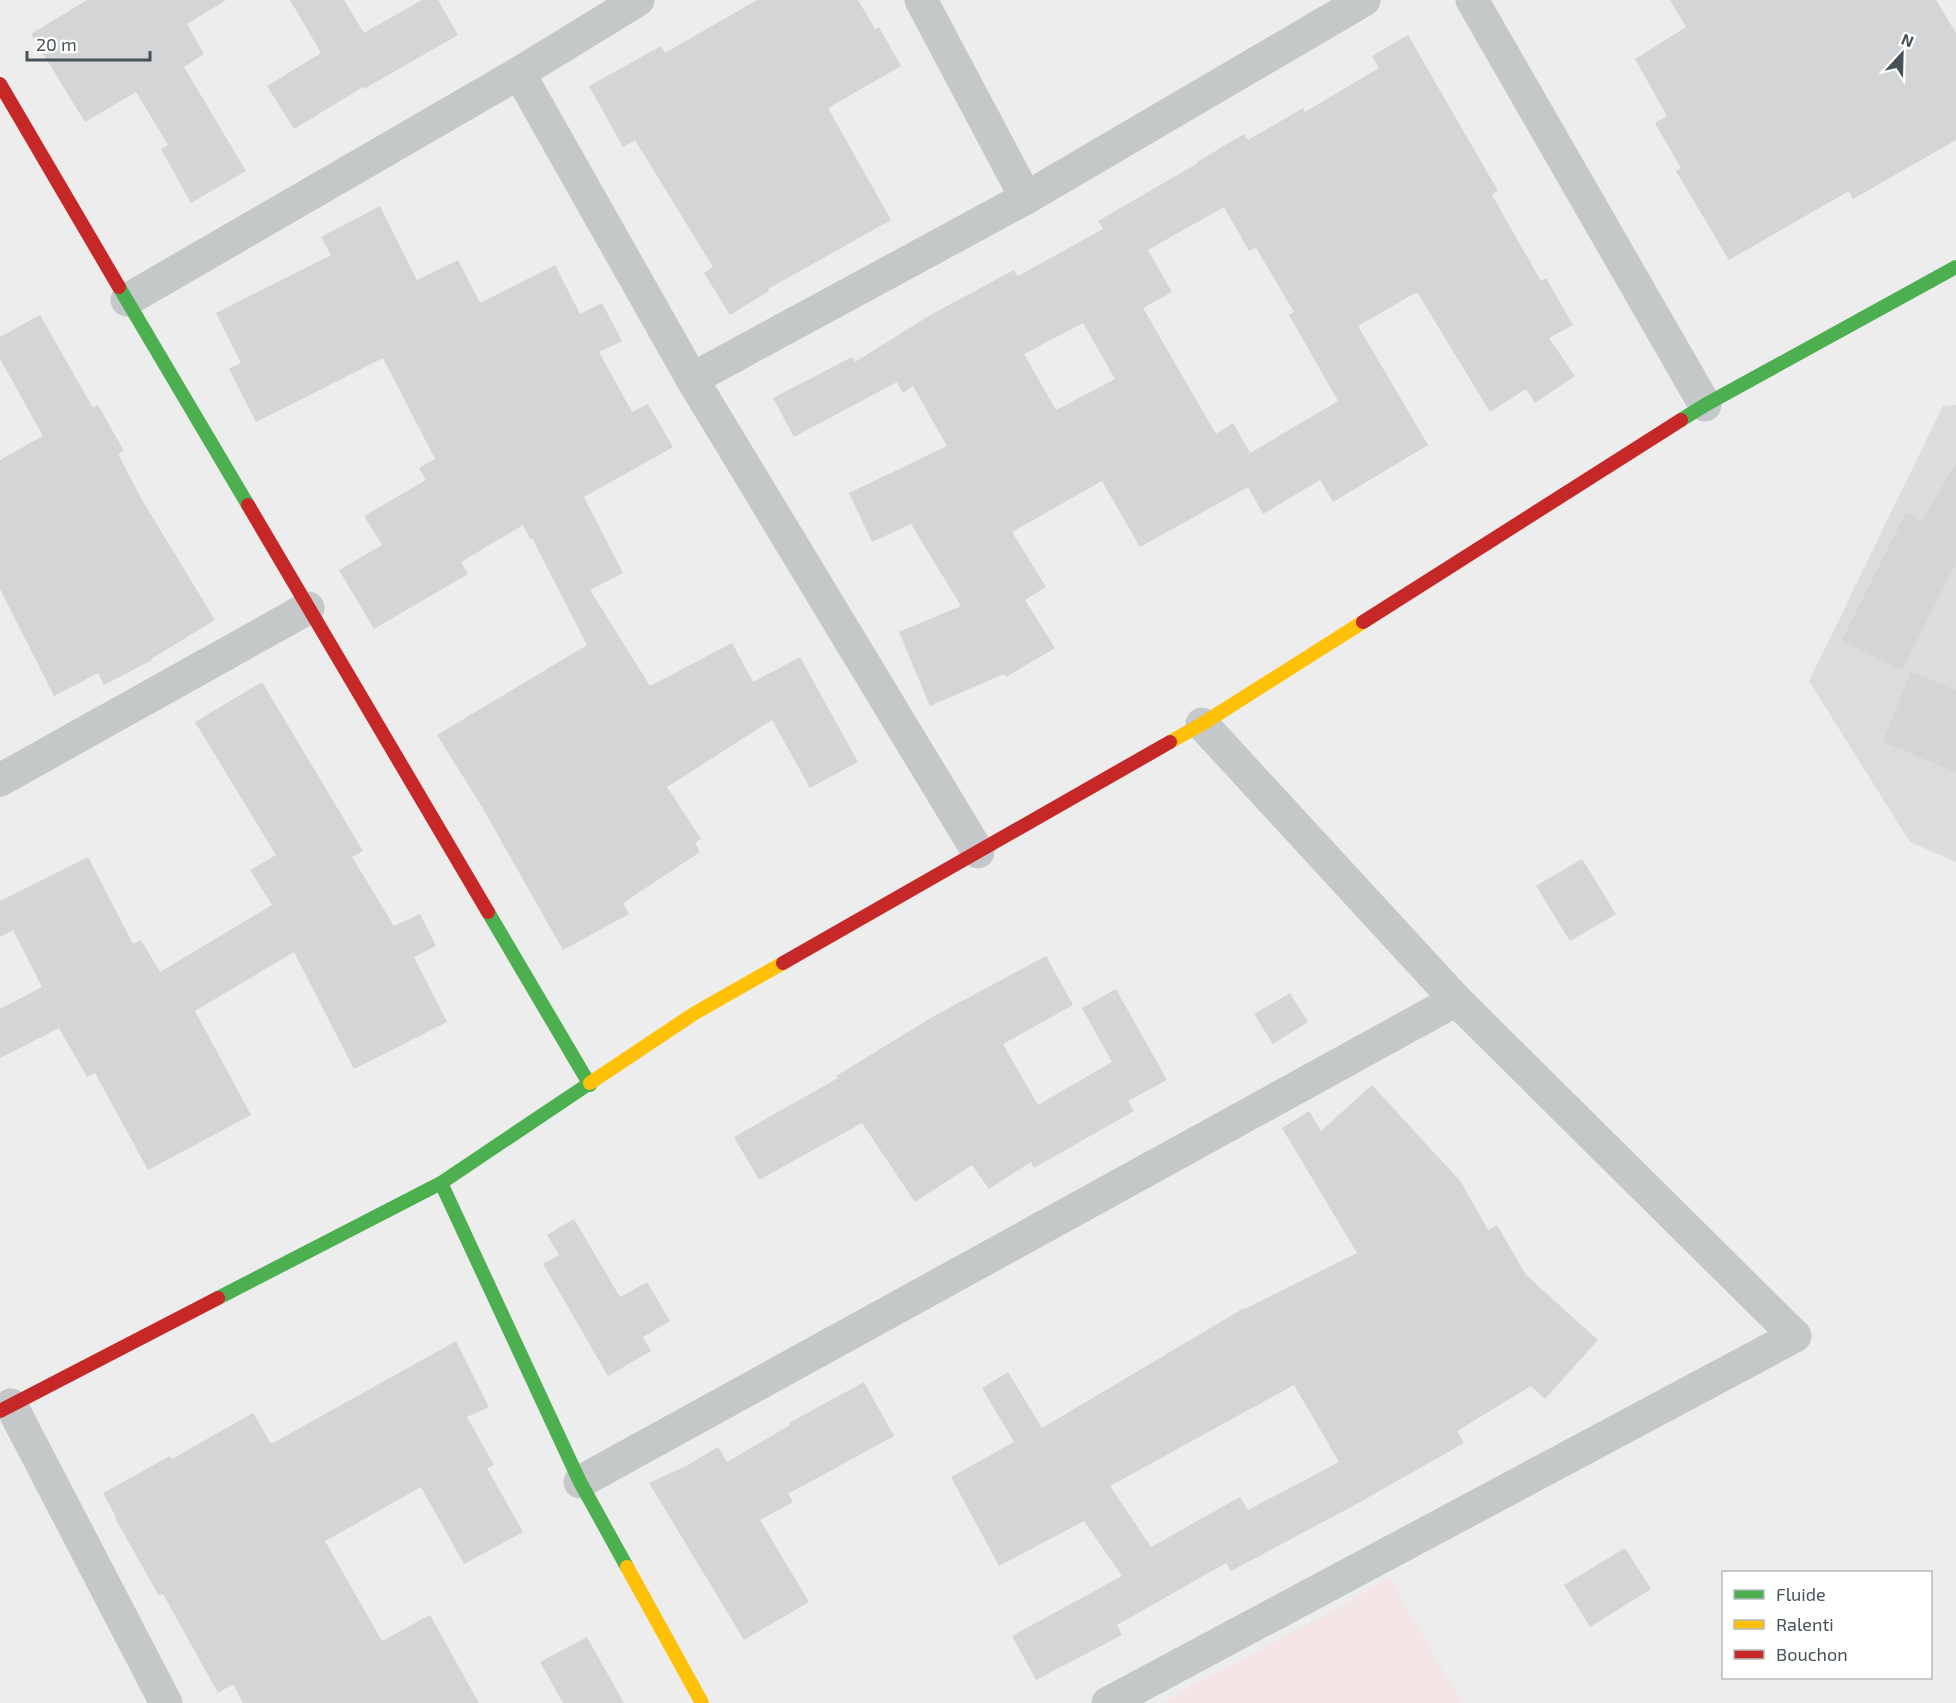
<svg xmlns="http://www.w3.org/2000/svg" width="1956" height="1703" viewBox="0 0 1956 1703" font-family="'Exo 2',sans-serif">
<rect width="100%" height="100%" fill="#eeeded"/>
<path fill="#dcdcdd" d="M 1956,405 L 1956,862 L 1910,842 L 1809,681 L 1943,406 Z"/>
<path fill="#f3e5e5" d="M 1390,1579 L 1462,1703 L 1162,1703 Z"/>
<g fill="#d4d5d6" fill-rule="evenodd">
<path d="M 87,0 L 226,0 L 187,24 L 204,54 L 184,67 L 246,171 L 191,203 L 161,149 L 168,145 L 136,92 L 85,122 L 31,34 Z"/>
<path d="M 290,0 L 344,0 L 364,33 L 422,0 L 438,0 L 458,35 L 364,89 L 363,87 L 294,129 L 267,86 L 321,53 Z"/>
<path d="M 757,0 L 858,0 L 875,29 L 879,27 L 901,66 L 828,108 L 891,220 L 768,289 L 769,291 L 730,315 L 704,273 L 713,267 L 635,140 L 623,147 L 589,86 L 661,46 L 665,53 Z"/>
<path d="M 1670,0 L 1936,0 L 1956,33 L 1956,140 L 1853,199 L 1849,191 L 1729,260 L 1676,171 L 1681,168 L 1655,123 L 1667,116 L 1635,59 L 1686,27 Z"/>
<path d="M 1408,35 L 1498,191 L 1492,195 L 1541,281 L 1546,278 L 1573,325 L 1549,338 L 1575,376 L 1535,403 L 1526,389 L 1490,412 L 1417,292 L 1358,326 L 1428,445 L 1333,502 L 1320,480 L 1263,514 L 1248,487 L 1140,547 L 1102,481 L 1012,532 L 1046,587 L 1025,600 L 1055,648 L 1006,677 L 1004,674 L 930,706 L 899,632 L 961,606 L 911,524 L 872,542 L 849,493 L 947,446 L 913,386 L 903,393 L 897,382 L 794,437 L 773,398 L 852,357 L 855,362 L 932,314 L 1014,270 L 1018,276 L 1103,229 L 1098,221 L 1198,163 L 1197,162 L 1244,134 L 1248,140 L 1303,108 L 1305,112 L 1379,68 L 1372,56 ZM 1224,207 L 1249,251 L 1256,248 L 1294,312 L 1289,315 L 1338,401 L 1250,453 L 1233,423 L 1216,434 L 1143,308 L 1172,292 L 1148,250 ZM 1083,323 L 1115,379 L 1056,410 L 1024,354 Z"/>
<path d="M 380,206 L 417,280 L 458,260 L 480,303 L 555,265 L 580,314 L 602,303 L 622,341 L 599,352 L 632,412 L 648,404 L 673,447 L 584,497 L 623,573 L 590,590 L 650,686 L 732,643 L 753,682 L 800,657 L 858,762 L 810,788 L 772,720 L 667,787 L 701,839 L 695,843 L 700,852 L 623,903 L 629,914 L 563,950 L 482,807 L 437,735 L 587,645 L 532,538 L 530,539 L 523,525 L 461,562 L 468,574 L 374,629 L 339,570 L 382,545 L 364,516 L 426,480 L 419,468 L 435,459 L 383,358 L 256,422 L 229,369 L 241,363 L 216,313 L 331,255 L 321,237 Z"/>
<path d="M 40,315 L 93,408 L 98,405 L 124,451 L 118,454 L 142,500 L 215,620 L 151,659 L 152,660 L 104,685 L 98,673 L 54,696 L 0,589 L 0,460 L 43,436 L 0,359 L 0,337 Z"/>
<path d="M 1956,463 L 1956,563 L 1902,670 L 1842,640 L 1906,513 L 1922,521 Z"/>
<path d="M 1911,672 L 1956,690 L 1956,772 L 1883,742 Z"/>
<path d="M 262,682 L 363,851 L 352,857 L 394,926 L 420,914 L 436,946 L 414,957 L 447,1022 L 354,1069 L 294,952 L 195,1011 L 251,1115 L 148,1170 L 95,1073 L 87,1077 L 59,1028 L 0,1058 L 0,1009 L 42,987 L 13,930 L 0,937 L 0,901 L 88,857 L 133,944 L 141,940 L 160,972 L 272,905 L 250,870 L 276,855 L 195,722 Z"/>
<path d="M 1582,859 L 1616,914 L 1570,941 L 1536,886 Z"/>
<path d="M 1046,956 L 1073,1005 L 1003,1044 L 1038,1105 L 1112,1062 L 1082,1008 L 1116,989 L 1167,1080 L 1128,1101 L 1134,1111 L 1034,1168 L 1031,1162 L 989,1189 L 972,1165 L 915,1202 L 862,1123 L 759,1180 L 734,1137 L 838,1078 L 836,1076 L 934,1016 Z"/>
<path d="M 1290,993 L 1308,1022 L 1273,1044 L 1254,1014 Z"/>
<path d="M 1372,1085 L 1461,1182 L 1488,1230 L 1497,1225 L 1526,1275 L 1598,1340 L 1545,1399 L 1531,1386 L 1457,1431 L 1464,1443 L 1351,1507 L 1231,1571 L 1226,1563 L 1117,1625 L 1122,1635 L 1036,1680 L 1012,1636 L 1122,1576 L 1084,1521 L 999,1566 L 951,1477 L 1014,1442 L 982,1388 L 1008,1372 L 1042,1428 L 1244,1308 L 1245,1309 L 1357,1253 L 1282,1128 L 1309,1111 L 1321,1131 ZM 1294,1385 L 1339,1462 L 1248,1510 L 1240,1497 L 1151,1547 L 1110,1486 Z"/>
<path d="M 574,1219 L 620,1297 L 647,1282 L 670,1321 L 643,1337 L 651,1351 L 608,1376 L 543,1264 L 559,1255 L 547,1235 Z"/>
<path d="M 456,1341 L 489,1407 L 467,1417 L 494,1465 L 487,1468 L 523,1532 L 464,1564 L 421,1487 L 325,1541 L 382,1641 L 430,1615 L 479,1703 L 243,1703 L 233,1684 L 218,1693 L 163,1594 L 159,1596 L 115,1518 L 116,1517 L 103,1493 L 170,1456 L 172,1459 L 253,1413 L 271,1444 Z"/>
<path d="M 864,1382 L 894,1436 L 788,1494 L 793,1502 L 760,1520 L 809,1602 L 744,1640 L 649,1483 L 686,1466 L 718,1447 L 727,1462 L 790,1425 L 789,1423 Z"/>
<path d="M 1625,1548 L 1651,1589 L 1590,1627 L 1564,1585 Z"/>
<path d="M 587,1637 L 624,1703 L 563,1703 L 540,1662 Z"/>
</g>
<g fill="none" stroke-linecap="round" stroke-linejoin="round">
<g stroke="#c5c8c9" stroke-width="33">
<path d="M 921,0 L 1026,198"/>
<path d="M 1472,0 L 1705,405"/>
<path d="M 519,73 L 692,379 L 978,852"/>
<path d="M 127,300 L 519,73 L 638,0"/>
<path d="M 692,379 L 1026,198 L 1364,0"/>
<path d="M 0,780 L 308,608"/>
<path d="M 11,1405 L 166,1703"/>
<path d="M 580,1482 L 1456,1000"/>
<path d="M 1108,1703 L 1795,1336 L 1456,1000 L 1202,724"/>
</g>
<g stroke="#4caf50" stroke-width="14">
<path d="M 119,287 L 248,505"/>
<path d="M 1681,420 L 1705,405 L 1956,267"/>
<path d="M 488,912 L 590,1085"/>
<path d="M 441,1183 L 580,1482 L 627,1567"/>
<path d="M 218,1298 L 441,1183 L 590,1083"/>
</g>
<g stroke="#ffc107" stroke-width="14">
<path d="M 1170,742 L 1202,724 L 1363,622"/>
<path d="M 590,1083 L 695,1013 L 783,963"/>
<path d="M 627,1567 L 702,1703"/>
</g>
<g stroke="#c62828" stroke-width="14">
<path d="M 0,84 L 119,287"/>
<path d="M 248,505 L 488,912"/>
<path d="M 1363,622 L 1681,420"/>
<path d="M 783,963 L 1170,742"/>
<path d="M 0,1411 L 218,1298"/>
</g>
</g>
<rect x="1722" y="1571" width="210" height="108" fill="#ffffff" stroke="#b5babc" stroke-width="1.5"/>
<rect x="1734" y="1590" width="30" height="9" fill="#4caf50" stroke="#b5babc" stroke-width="1.5"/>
<text x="1776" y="1601" font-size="18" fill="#475258">Fluide</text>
<rect x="1734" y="1620" width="30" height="9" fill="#ffc107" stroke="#b5babc" stroke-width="1.5"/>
<text x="1776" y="1631" font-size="18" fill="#475258">Ralenti</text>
<rect x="1734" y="1650" width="30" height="9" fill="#c62828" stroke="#b5babc" stroke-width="1.5"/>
<text x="1776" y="1661" font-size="18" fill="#475258">Bouchon</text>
<g transform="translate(1902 54) rotate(22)" stroke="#ffffff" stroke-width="4.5" paint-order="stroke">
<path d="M0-4.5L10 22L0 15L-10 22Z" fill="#475258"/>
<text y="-9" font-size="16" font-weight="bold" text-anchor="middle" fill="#475258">N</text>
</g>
<path d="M27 51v9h123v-9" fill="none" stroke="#475258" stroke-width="3"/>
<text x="36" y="51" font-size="18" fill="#475258" stroke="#ffffff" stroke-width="4.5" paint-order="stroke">20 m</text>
</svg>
